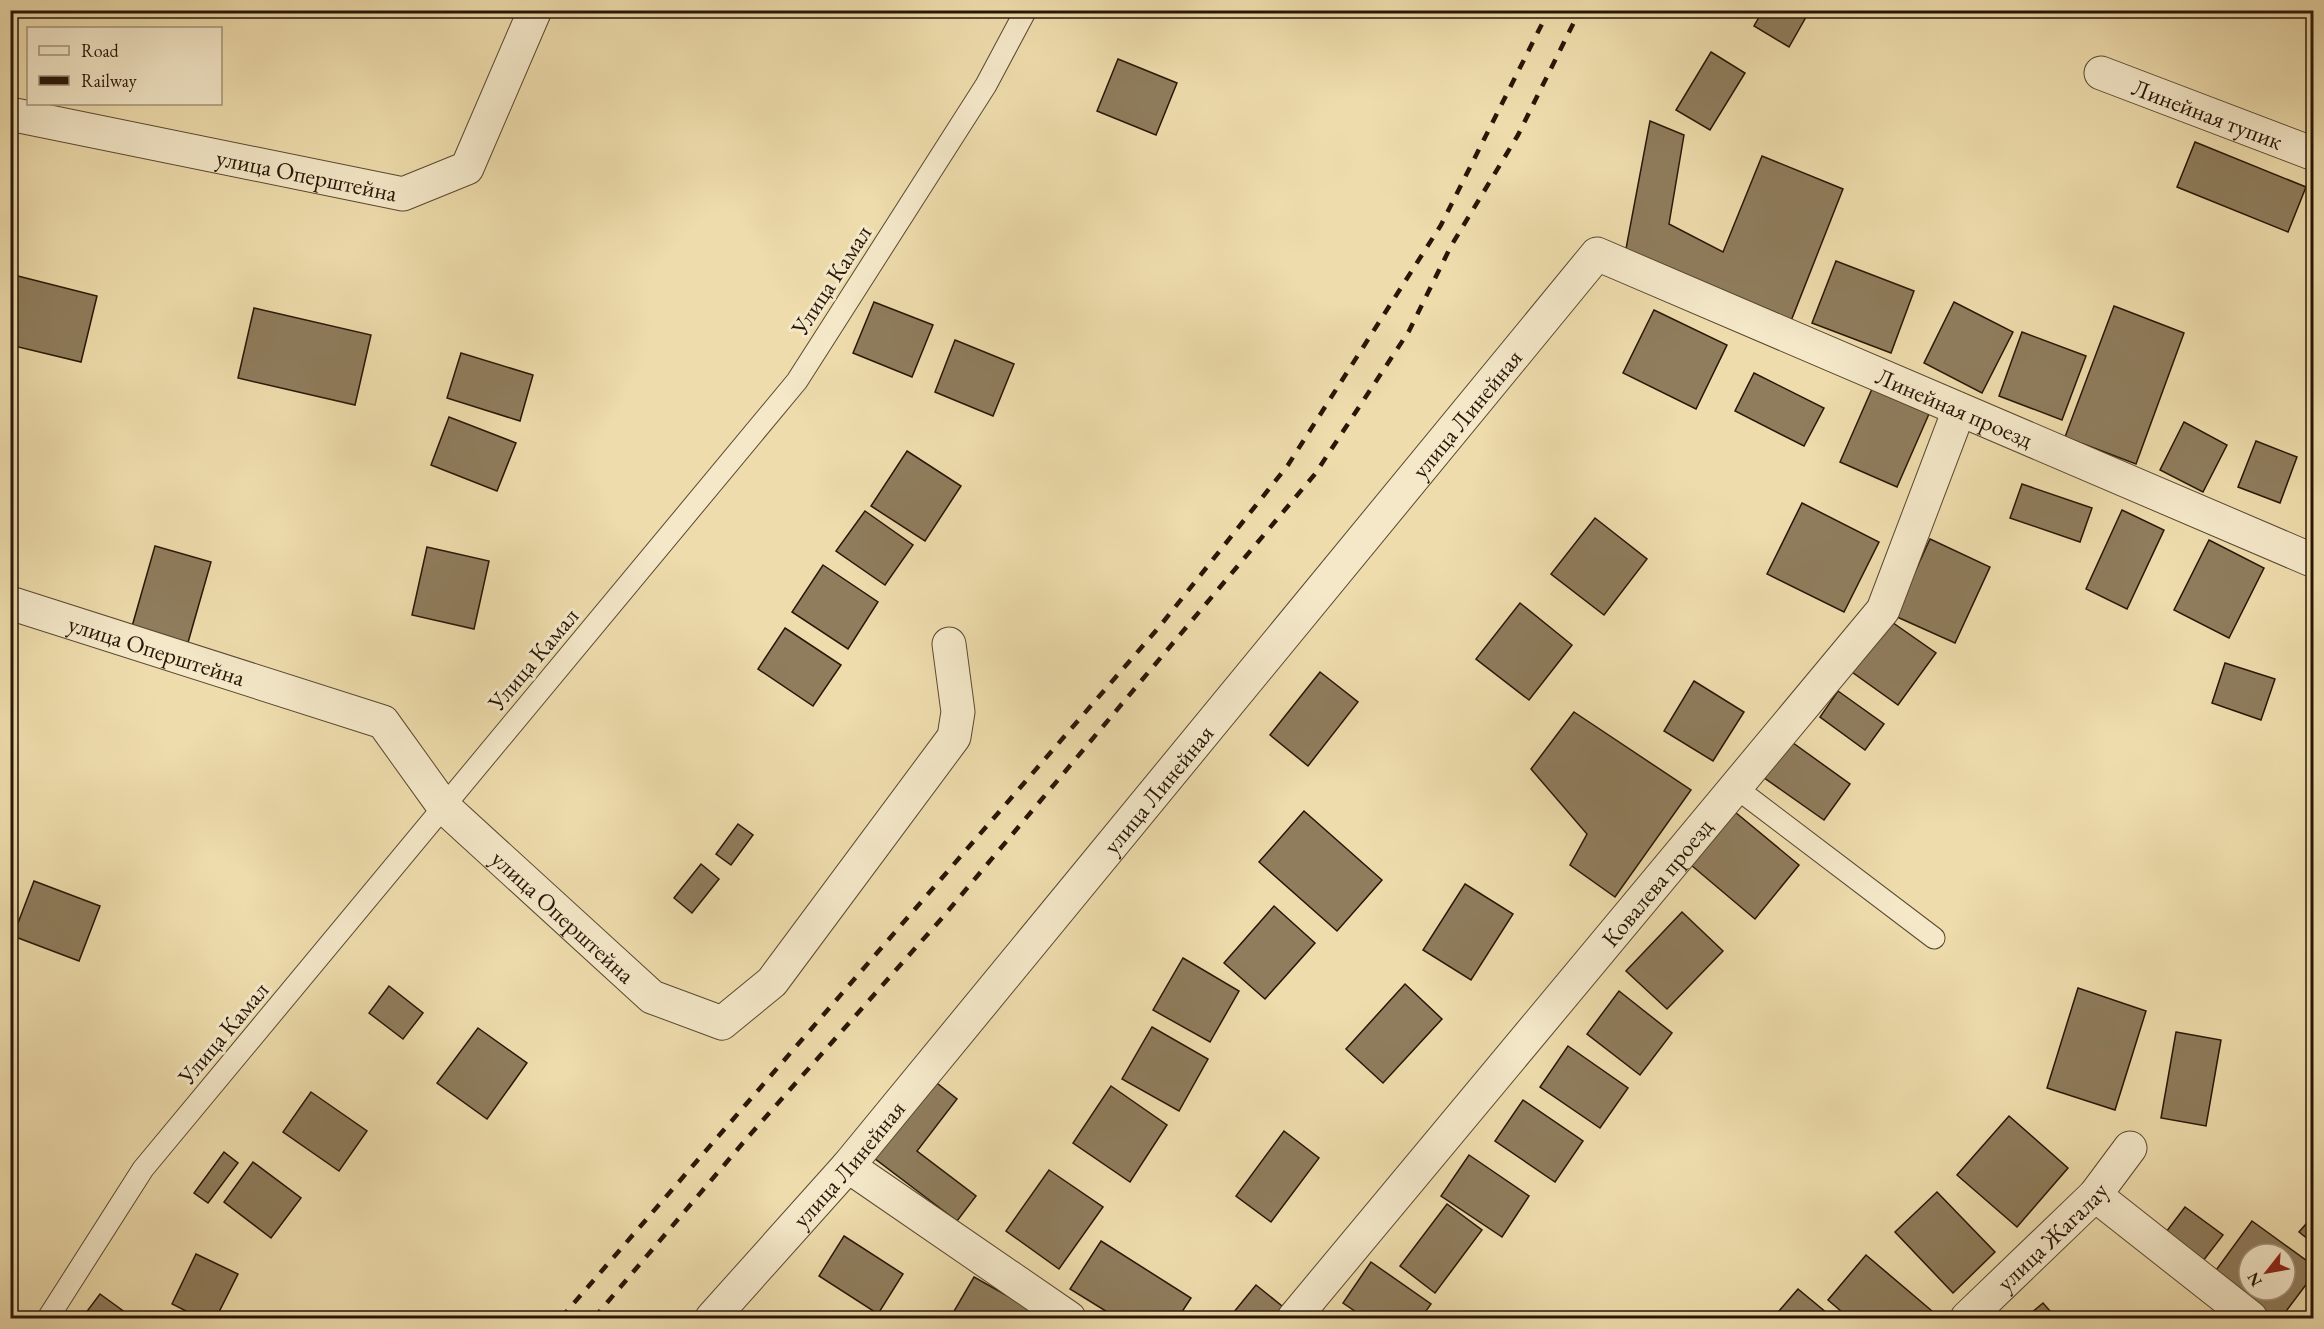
<svg xmlns="http://www.w3.org/2000/svg" width="2324" height="1329" viewBox="0 0 2324 1329" font-family="'EB Garamond',serif">
<rect width="100%" height="100%" fill="#eedcac"/>
<filter id="stains"><feTurbulence type="fractalNoise" baseFrequency=".00333" numOctaves="4"/><feColorMatrix values="0 0 0 0 .2 0 0 0 0 .09 0 0 0 0 .02 0 0 0 .5 -.17"/></filter>
<radialGradient id="worn" r=".72"><stop offset=".6" stop-color="#630" stop-opacity="0"/><stop offset="1" stop-color="#630" stop-opacity=".3"/></radialGradient>
<g fill="#8f7d5d" stroke="#281607" stroke-width="1.5" fill-rule="evenodd">
<path d="M 1763,10 L 1810,10 L 1789,47 L 1754,26 Z"/>
<path d="M 1711,52 L 1745,73 L 1710,130 L 1676,110 Z"/>
<path d="M 1118,59 L 1177,83 L 1156,135 L 1097,111 Z"/>
<path d="M 1650,121 L 1684,135 L 1669,224 L 1723,252 L 1762,156 L 1843,189 L 1791,321 L 1625,254 Z"/>
<path d="M 2195,142 L 2306,187 L 2288,232 L 2177,187 Z"/>
<path d="M 1836,261 L 1914,291 L 1891,353 L 1812,323 Z"/>
<path d="M 10,274 L 97,296 L 81,362 L 10,345 Z"/>
<path d="M 874,302 L 933,325 L 912,377 L 853,353 Z"/>
<path d="M 1954,302 L 2013,332 L 1982,393 L 1924,363 Z"/>
<path d="M 2114,306 L 2184,333 L 2136,464 L 2065,437 Z"/>
<path d="M 254,308 L 371,335 L 355,405 L 238,378 Z"/>
<path d="M 1654,310 L 1727,345 L 1696,409 L 1623,373 Z"/>
<path d="M 2022,332 L 2086,356 L 2062,420 L 1999,396 Z"/>
<path d="M 955,340 L 1014,364 L 993,416 L 935,392 Z"/>
<path d="M 461,353 L 533,375 L 520,421 L 447,398 Z"/>
<path d="M 1754,373 L 1824,408 L 1804,446 L 1735,411 Z"/>
<path d="M 1872,389 L 1929,414 L 1897,487 L 1840,462 Z"/>
<path d="M 449,417 L 516,443 L 497,491 L 431,465 Z"/>
<path d="M 2184,422 L 2227,445 L 2203,492 L 2160,470 Z"/>
<path d="M 2256,441 L 2297,457 L 2280,503 L 2238,487 Z"/>
<path d="M 907,451 L 961,486 L 925,541 L 871,506 Z"/>
<path d="M 2022,484 L 2092,508 L 2080,542 L 2010,518 Z"/>
<path d="M 1802,503 L 1879,542 L 1844,612 L 1767,574 Z"/>
<path d="M 2122,510 L 2164,530 L 2127,609 L 2086,589 Z"/>
<path d="M 865,511 L 913,545 L 885,585 L 836,551 Z"/>
<path d="M 1595,518 L 1647,559 L 1604,615 L 1551,574 Z"/>
<path d="M 1930,539 L 1990,567 L 1955,643 L 1895,616 Z"/>
<path d="M 2209,540 L 2264,568 L 2229,638 L 2174,610 Z"/>
<path d="M 155,546 L 211,562 L 187,646 L 131,630 Z"/>
<path d="M 427,547 L 489,561 L 474,629 L 412,615 Z"/>
<path d="M 823,565 L 878,602 L 848,649 L 792,612 Z"/>
<path d="M 1520,603 L 1572,645 L 1529,700 L 1476,659 Z"/>
<path d="M 1889,620 L 1936,653 L 1898,705 L 1852,672 Z"/>
<path d="M 785,628 L 841,665 L 813,706 L 758,669 Z"/>
<path d="M 2225,663 L 2275,679 L 2261,720 L 2212,703 Z"/>
<path d="M 1320,672 L 1358,702 L 1308,766 L 1270,735 Z"/>
<path d="M 1694,681 L 1744,712 L 1713,761 L 1664,731 Z"/>
<path d="M 1838,691 L 1884,724 L 1865,750 L 1820,717 Z"/>
<path d="M 1574,712 L 1691,790 L 1615,897 L 1570,865 L 1587,834 L 1531,769 Z"/>
<path d="M 1789,740 L 1850,784 L 1824,820 L 1763,777 Z"/>
<path d="M 1304,811 L 1382,880 L 1337,931 L 1259,862 Z"/>
<path d="M 1735,812 L 1799,865 L 1755,919 L 1691,865 Z"/>
<path d="M 738,824 L 753,835 L 731,865 L 716,854 Z"/>
<path d="M 701,864 L 719,879 L 692,913 L 674,898 Z"/>
<path d="M 34,881 L 100,906 L 79,961 L 13,936 Z"/>
<path d="M 1465,884 L 1513,914 L 1471,980 L 1423,950 Z"/>
<path d="M 1274,906 L 1315,943 L 1265,999 L 1224,963 Z"/>
<path d="M 1682,912 L 1723,951 L 1667,1009 L 1626,971 Z"/>
<path d="M 1183,958 L 1239,991 L 1210,1042 L 1153,1010 Z"/>
<path d="M 1405,984 L 1442,1019 L 1383,1083 L 1346,1049 Z"/>
<path d="M 389,986 L 423,1013 L 403,1039 L 369,1013 Z"/>
<path d="M 2078,988 L 2146,1011 L 2115,1110 L 2047,1088 Z"/>
<path d="M 1619,991 L 1672,1033 L 1640,1075 L 1587,1034 Z"/>
<path d="M 1152,1027 L 1208,1059 L 1179,1111 L 1122,1079 Z"/>
<path d="M 478,1028 L 527,1063 L 487,1119 L 437,1083 Z"/>
<path d="M 2176,1032 L 2221,1040 L 2206,1126 L 2161,1118 Z"/>
<path d="M 1568,1046 L 1628,1088 L 1600,1128 L 1540,1087 Z"/>
<path d="M 933,1080 L 957,1099 L 917,1151 L 976,1196 L 957,1221 L 874,1158 Z"/>
<path d="M 1111,1086 L 1167,1125 L 1130,1182 L 1073,1143 Z"/>
<path d="M 311,1092 L 367,1131 L 339,1171 L 283,1132 Z"/>
<path d="M 1523,1100 L 1583,1141 L 1555,1182 L 1495,1141 Z"/>
<path d="M 2009,1116 L 2068,1168 L 2017,1227 L 1957,1175 Z"/>
<path d="M 1284,1131 L 1319,1158 L 1271,1222 L 1236,1196 Z"/>
<path d="M 224,1152 L 238,1163 L 208,1203 L 194,1193 Z"/>
<path d="M 1469,1155 L 1529,1196 L 1502,1237 L 1441,1196 Z"/>
<path d="M 253,1162 L 301,1198 L 271,1238 L 224,1202 Z"/>
<path d="M 1049,1170 L 1103,1207 L 1059,1269 L 1006,1231 Z"/>
<path d="M 1937,1192 L 1995,1252 L 1953,1293 L 1895,1232 Z"/>
<path d="M 1447,1204 L 1482,1230 L 1435,1293 L 1400,1266 Z"/>
<path d="M 2185,1207 L 2223,1235 L 2203,1261 L 2166,1232 Z"/>
<path d="M 2314,1215 L 2314,1244 L 2299,1232 Z"/>
<path d="M 2252,1221 L 2314,1266 L 2314,1274 L 2281,1318 L 2274,1318 L 2214,1273 ZM 2249,1254 L 2285,1254 L 2285,1290 L 2249,1290 Z"/>
<path d="M 844,1236 L 903,1274 L 878,1314 L 819,1276 Z"/>
<path d="M 1101,1241 L 1191,1298 L 1178,1318 L 1117,1318 L 1070,1289 Z"/>
<path d="M 196,1254 L 238,1274 L 216,1318 L 200,1318 L 172,1304 Z"/>
<path d="M 1866,1255 L 1932,1311 L 1926,1318 L 1849,1318 L 1828,1300 Z"/>
<path d="M 1371,1262 L 1431,1304 L 1421,1318 L 1365,1318 L 1343,1303 Z"/>
<path d="M 974,1277 L 1043,1316 L 1041,1318 L 950,1318 Z"/>
<path d="M 1256,1285 L 1287,1310 L 1280,1318 L 1229,1318 Z"/>
<path d="M 1798,1289 L 1833,1318 L 1773,1318 Z"/>
<path d="M 100,1294 L 133,1318 L 82,1318 Z"/>
<path d="M 2043,1303 L 2056,1318 L 2025,1318 Z"/>
</g>
<g fill="none" stroke-linecap="round" stroke-linejoin="round">
<defs>
<g id="service">
<path d="M 1735,787 L 1934,938"/>
<path d="M 48,1318 L 143,1169 L 797,381 L 986,85 L 1026,10"/>
</g>
<g id="minor">
<path id="s1" d="M 2101,73 L 2314,154"/>
<path id="s2" d="M 10,114 L 403,194 L 467,168 L 535,10"/>
<path id="s3" d="M 10,603 L 383,722 L 444,807 L 652,997 L 722,1023 L 772,982 L 954,737 L 958,712 L 949,644"/>
<path d="M 848,1166 L 1069,1318"/>
<path d="M 2095,1195 L 2251,1318"/>
<path id="s4" d="M 712,1318 L 848,1166 L 1597,254 L 2314,561"/>
<path id="s5" d="M 1294,1318 L 1883,610 L 1959,410"/>
<path id="s6" d="M 1967,1318 L 2095,1195 L 2130,1148"/>
</g>
</defs>
<use href="#service" stroke="#5a4830" stroke-width="23"/>
<use href="#minor" stroke="#5a4830" stroke-width="35"/>
<use href="#service" stroke="#f4e8c9" stroke-width="21"/>
<use href="#minor" stroke="#f4e8c9" stroke-width="33"/>
<g stroke="#281607" stroke-width="4.5" stroke-dasharray="10 10" stroke-linecap="butt">
<path d="M 561,1318 L 1160,626 L 1288,465 L 1441,225 L 1549,10"/>
<path d="M 594,1318 L 748,1137 L 942,918 L 1315,474 L 1409,331 L 1451,246 L 1518,135 L 1580,10"/>
</g>
</g>
<g text-anchor="middle" dominant-baseline="central" stroke-width="6" stroke-linejoin="round" paint-order="stroke">
<g font-size="24" fill="#281607" stroke="#f4e8c9">
<text stroke="none"><textPath href="#s1" startOffset="114">Линейная тупик</textPath></text>
<text stroke="none"><textPath href="#s2" startOffset="303">улица Оперштейна</textPath></text>
<text transform="translate(831 280) rotate(-57)">Улица Камал</text>
<text stroke="none"><textPath href="#s4" startOffset="1773">Линейная проезд</textPath></text>
<text stroke="none"><textPath href="#s4" startOffset="1178">улица Линейная</textPath></text>
<text stroke="none"><textPath href="#s3" startOffset="154">улица Оперштейна</textPath></text>
<text transform="translate(533 659) rotate(-50)">Улица Камал</text>
<text stroke="none"><textPath href="#s4" startOffset="692">улица Линейная</textPath></text>
<text stroke="none"><textPath href="#s5" startOffset="567">Ковалева проезд</textPath></text>
<text stroke="none"><textPath href="#s3" startOffset="658">улица Оперштейна</textPath></text>
<text transform="translate(223 1033) rotate(-50)">Улица Камал</text>
<text stroke="none"><textPath href="#s4" startOffset="206">улица Линейная</textPath></text>
<text stroke="none"><textPath href="#s6" startOffset="118">улица Жагалау</textPath></text>
</g>
</g>
<rect width="2324" height="1329" fill="none" stroke="#eedcac" stroke-width="36"/>
<rect x="12" y="12" width="2300" height="1305" fill="none" stroke="#281607" stroke-width="3"/>
<rect x="18" y="18" width="2288" height="1293" fill="none" stroke="#281607" stroke-width="1.5"/>
<rect x="27" y="27" width="195" height="78" fill="#f4e8c9" stroke="#a2947b" stroke-width="1.5"/>
<rect x="39" y="46" width="30" height="9" fill="#f4e8c9" stroke="#a2947b" stroke-width="1.5"/>
<text x="81" y="57" font-size="18" fill="#281607">Road</text>
<rect x="39" y="76" width="30" height="9" fill="#281607" stroke="#a2947b" stroke-width="1.5"/>
<text x="81" y="87" font-size="18" fill="#281607">Railway</text>
<g transform="translate(2267 1272) rotate(239)"><circle r="28" fill="#f4e8c9" stroke="#a2947b" stroke-width="1.5"/>
<path d="M0-4.5L10 22L0 15L-10 22Z" fill="#8f2418"/>
<text y="-9" font-size="16" font-weight="bold" text-anchor="middle" fill="#281607">N</text>
</g>
<rect width="100%" height="100%" filter="url(#stains)"/>
<rect width="100%" height="100%" fill="url(#worn)"/>
</svg>
